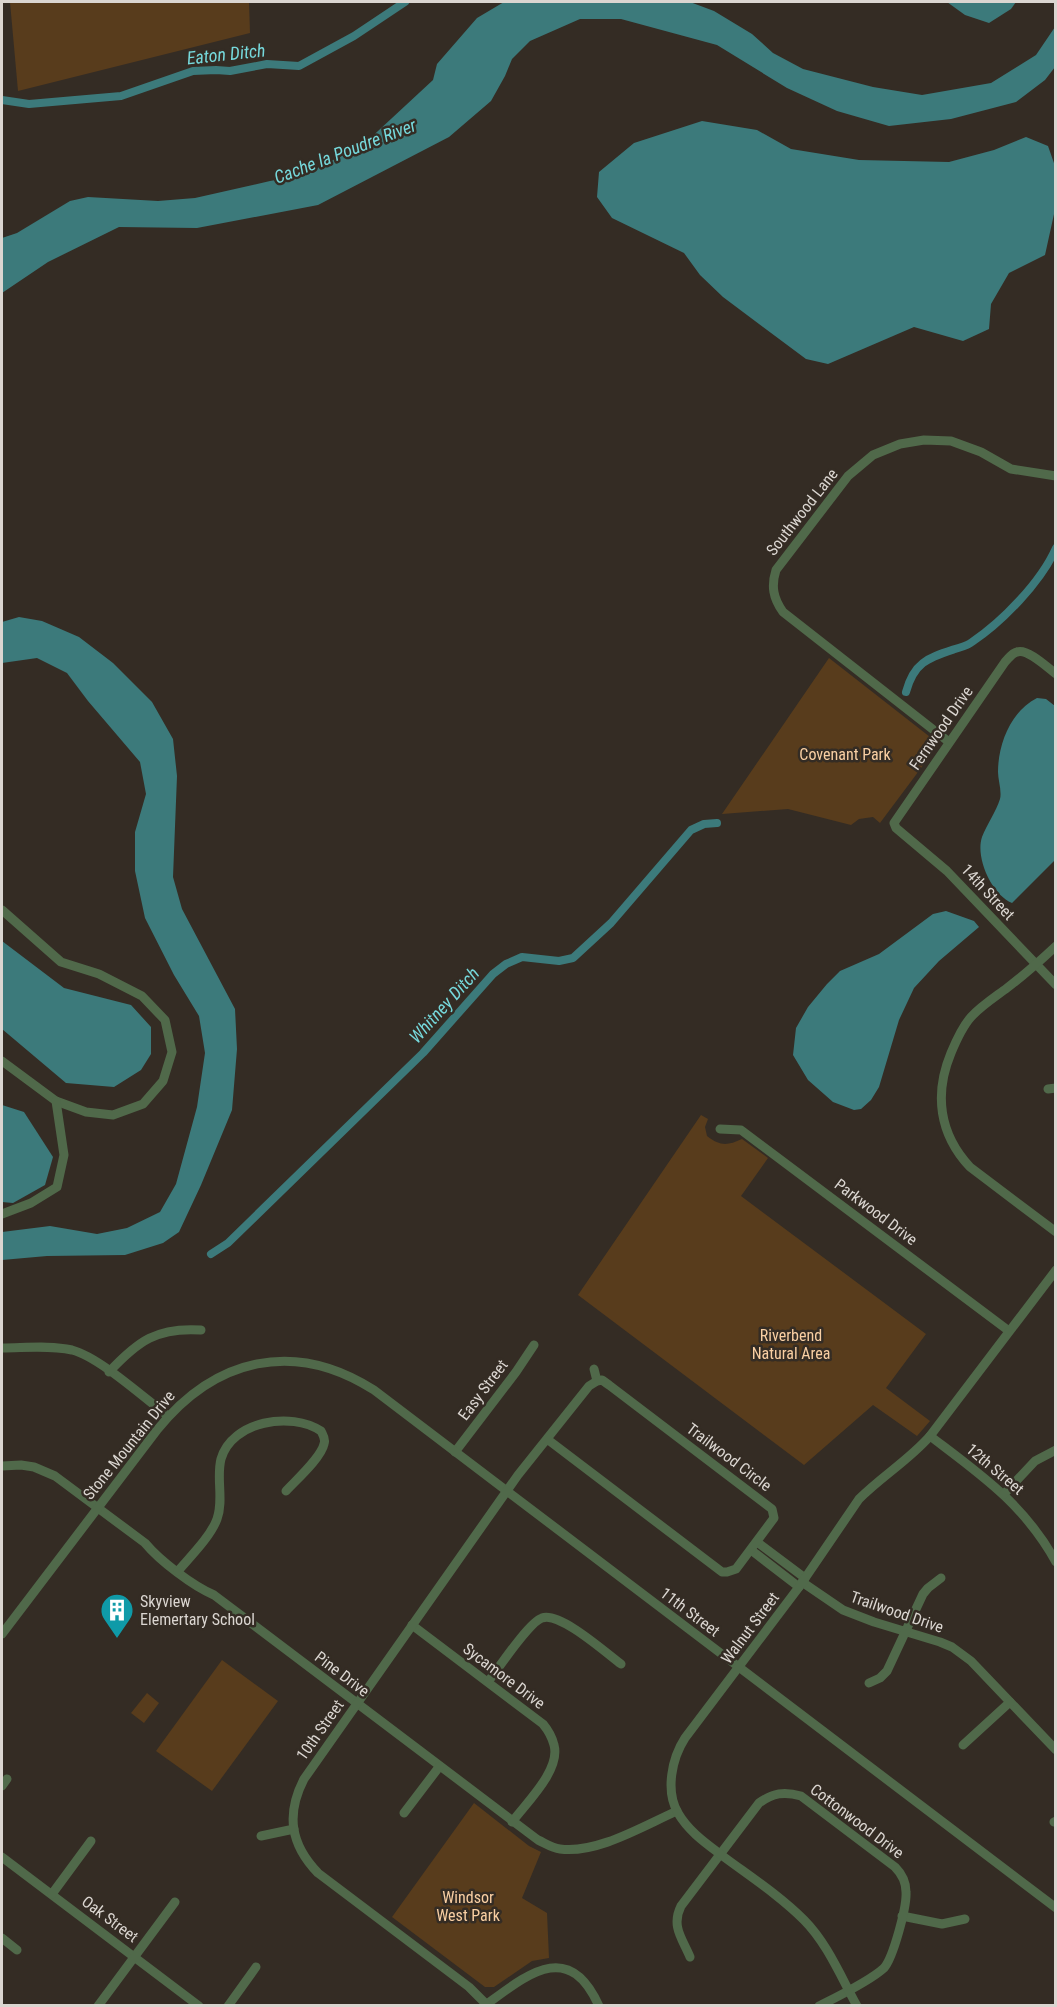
<svg xmlns="http://www.w3.org/2000/svg" width="1057" height="2007" viewBox="0 0 1057 2007" font-family="'Roboto Condensed',sans-serif">
<rect width="100%" height="100%" fill="#342c24"/>
<g fill="#583c1c">
<path d="M 10,2 L 249,2 L 250,33 L 18,91 Z"/>
<path d="M 829,658 L 939,744 L 880,823 L 873,817 L 859,819 L 851,825 L 788,809 L 722,814 Z"/>
<path d="M 701,1115 L 708,1119 L 705,1127 L 707,1136 C 720,1146 727,1146 742,1139 L 768,1158 L 741,1196 L 926,1334 L 886,1388 L 930,1421 L 917,1436 L 873,1405 L 804,1465 L 578,1295 Z"/>
<path d="M 222,1660 L 278,1701 L 212,1791 L 156,1751 Z"/>
<path d="M 147,1693 L 159,1703 L 144,1723 L 131,1713 Z"/>
<path d="M 474,1803 L 529,1846 L 541,1852 L 522,1898 L 547,1913 L 549,1958 L 532,1961 L 494,1987 L 485,1987 L 392,1917 Z"/>
</g>
<g fill="#3c7a7b">
<path d="M 504,2 L 690,2 L 714,11 L 752,34 L 773,53 L 803,69 L 873,87 L 922,95 L 991,83 L 1036,55 L 1055,27 L 1055,67 L 1045,80 L 1016,102 L 951,119 L 889,126 L 837,111 L 787,88 L 717,45 L 621,19 L 580,19 L 530,41 L 512,59 L 505,76 L 491,101 L 449,137 L 318,205 L 197,228 L 119,227 L 48,262 L 2,293 L 2,238 L 17,233 L 70,201 L 88,197 L 158,201 L 195,198 L 270,181 L 304,175 L 364,144 L 433,80 L 437,64 L 477,18 Z"/>
<path d="M 947,2 L 1016,2 L 1011,9 L 989,23 L 965,15 Z"/>
<path d="M 702,121 L 757,130 L 791,149 L 859,160 L 949,162 L 994,150 L 1026,137 L 1048,146 L 1055,166 L 1056,205 L 1045,255 L 1009,273 L 991,304 L 989,329 L 963,341 L 914,327 L 828,364 L 806,359 L 723,297 L 700,275 L 684,253 L 612,218 L 597,197 L 599,172 L 634,143 Z"/>
<path d="M 19,617 L 42,621 L 79,637 L 113,663 L 152,702 L 173,739 L 177,776 L 173,877 L 182,909 L 235,1009 L 237,1049 L 232,1110 L 201,1185 L 179,1232 L 163,1243 L 125,1255 L 47,1256 L 2,1260 L 2,1232 L 50,1226 L 97,1234 L 127,1228 L 160,1212 L 176,1184 L 197,1107 L 205,1053 L 199,1016 L 174,975 L 145,918 L 135,871 L 135,832 L 146,794 L 140,762 L 88,701 L 67,673 L 37,658 L 2,663 L 2,622 Z"/>
<path d="M 1037,698 L 1046,699 L 1055,706 L 1055,860 L 1012,903 C 992,895 975,858 982,837 C 987,824 996,812 1000,799 C 1002,791 998,780 998,772 C 998,744 1011,711 1037,698 Z"/>
<path d="M 946,911 L 974,921 L 979,927 L 939,961 L 914,988 L 899,1020 L 879,1087 L 871,1100 L 861,1109 L 854,1110 L 833,1102 L 808,1080 L 793,1055 L 796,1028 L 808,1007 L 827,984 L 840,971 L 879,954 L 933,914 Z"/>
<path d="M 2,941 L 64,988 L 131,1005 L 151,1027 L 151,1054 L 141,1070 L 114,1087 L 66,1083 L 2,1029 Z"/>
<path d="M 2,1105 L 24,1112 L 53,1157 L 45,1185 L 13,1203 L 2,1202 Z"/>
</g>
<g fill="none" stroke-linecap="round" stroke-linejoin="round">
<g stroke="#3c7a7b" stroke-width="8">
<path d="M 2,100 L 29,104 L 121,96 L 193,71 L 216,70 L 230,71 L 267,64 L 299,66 L 354,36 L 405,2"/>
<path d="M 906,692 C 914,662 928,658 955,649 C 961,647 967,646 972,642 C 1002,622 1041,582 1056,548"/>
<path d="M 211,1254 L 228,1243 L 423,1053 L 493,974 L 506,964 L 522,957 L 559,961 L 573,958 L 611,923 L 691,830 L 704,824 L 717,823"/>
</g>
<g stroke="#50694a" stroke-width="9">
<path d="M 1056,674 C 1047,667 1027,648 1017,652 C 1012,653 1009,658 1005,662 L 894,823 L 896,828 L 947,871 L 1056,985"/>
<path d="M 949,742 L 783,612 C 773,598 771,586 776,570 L 848,476 L 873,455 L 900,444 L 924,440 L 951,441 L 981,452 L 1011,469 L 1056,476"/>
<path d="M 2,910 L 61,962 L 99,974 L 142,996 L 165,1020 L 172,1052 L 163,1081 L 143,1104 L 113,1115 L 86,1112 L 56,1101 L 2,1061"/>
<path d="M 1056,946 C 1040,961 1024,975 1007,988 C 995,997 981,1006 971,1017 C 962,1027 956,1041 951,1053 C 934,1094 939,1134 970,1167 L 1056,1232"/>
<path d="M 1048,1089 L 1056,1088"/>
<path d="M 720,1129 L 741,1130 L 1009,1331"/>
<path d="M 2,1214 L 31,1203 L 57,1187 L 64,1155 L 56,1101"/>
<path d="M 2,1348 C 24,1348 50,1345 72,1350 C 99,1357 143,1397 168,1416"/>
<path d="M 594,1369 L 597,1381"/>
<path d="M 109,1372 C 138,1341 157,1327 201,1330"/>
<path d="M 930,1436 C 980,1474 1024,1504 1056,1562"/>
<path d="M 455,1452 L 516,1372 L 534,1345"/>
<path d="M 2,1466 L 21,1465 L 34,1467 L 55,1476 L 145,1543 C 160,1561 193,1586 214,1595 L 538,1840 C 545,1843 552,1848 560,1849 C 597,1854 643,1826 677,1811"/>
<path d="M 1004,1494 L 1035,1461 L 1056,1450"/>
<path d="M 757,1542 L 805,1578"/>
<path d="M 751,1550 L 799,1587"/>
<path d="M 178,1571 C 190,1557 211,1536 217,1519 C 224,1500 216,1478 221,1459 C 232,1421 291,1411 321,1431 C 323,1435 326,1439 324,1444 C 321,1458 296,1480 286,1491"/>
<path d="M 802,1582 L 843,1610 L 874,1622 L 940,1642 L 952,1647 L 971,1661 L 1056,1750"/>
<path d="M 412,1625 L 543,1724 C 548,1730 552,1737 554,1745 C 561,1770 526,1803 512,1822"/>
<path d="M 2,1634 L 157,1430 C 215,1358 294,1339 374,1390 L 1056,1908"/>
<path d="M 488,1682 C 498,1669 529,1622 542,1618 C 559,1611 605,1652 621,1664"/>
<path d="M 869,1683 L 880,1678 L 887,1671 L 923,1594 L 928,1588 L 941,1578"/>
<path d="M 963,1745 L 1010,1702"/>
<path d="M 2,1786 L 7,1779"/>
<path d="M 404,1813 L 439,1767"/>
<path d="M 1054,1822 L 1056,1821"/>
<path d="M 261,1836 L 294,1829"/>
<path d="M 2,1857 L 199,2006"/>
<path d="M 52,1894 L 91,1841"/>
<path d="M 902,1916 L 942,1924 L 965,1919"/>
<path d="M 2,1938 L 17,1950"/>
<path d="M 690,1957 C 682,1938 671,1926 681,1906 L 759,1803 C 773,1793 784,1791 801,1796 L 895,1867 C 902,1874 906,1883 906,1892 C 907,1907 893,1958 884,1968 C 870,1981 837,1997 819,2006"/>
<path d="M 487,2004 C 528,1974 569,1939 599,2006"/>
<path d="M 98,2006 L 175,1902"/>
<path d="M 228,2006 L 256,1967"/>
<path d="M 488,2006 L 469,1987 L 318,1873 C 290,1844 286,1814 304,1779 L 518,1475 L 589,1386 L 597,1381 L 602,1380 L 609,1385 L 772,1509 L 774,1518 L 736,1569 L 727,1572 L 722,1572 L 547,1439"/>
<path d="M 857,2006 C 841,1977 827,1943 804,1920 C 780,1896 751,1877 724,1857 C 707,1844 689,1832 678,1813 C 665,1791 672,1758 685,1738 L 799,1587 L 859,1499 C 882,1476 909,1460 930,1436 L 1056,1270"/>
</g>
</g>
<defs>
<symbol id="building-pin" viewBox="-11 -11 22 30"><path d="M0 17L-7.5 6A9.5 9.5 0 1 1 7.5 6Z" fill="#0f9aa8" stroke="#342c24"/><path d="M-4-6H4V6H1V3H-1V6H-4ZM-2.5-4.3h1.7v1.8h-1.7ZM.8-4.3h1.7v1.8H.8ZM-2.5-1h1.7V.8h-1.7ZM.8-1h1.7V.8H.8Z" fill="#fff"/></symbol>
</defs>
<g fill-rule="evenodd">
<use href="#building-pin" x="98" y="1591" width="38" height="52"/>
</g>
<g text-anchor="middle" dominant-baseline="central" stroke-width="5" stroke-linejoin="round" paint-order="stroke">
<g font-size="16" fill="#dbd6d1" stroke="#342c24">
<text transform="translate(802 512) rotate(-52)">Southwood Lane</text>
<text transform="translate(941 728) rotate(-55)">Fernwood Drive</text>
<text transform="translate(988 892) rotate(47)">14th Street</text>
<text transform="translate(876 1212) rotate(37)">Parkwood Drive</text>
<text transform="translate(483 1390) rotate(-53)">Easy Street</text>
<text transform="translate(129 1445) rotate(-51)">Stone Mountain Drive</text>
<text transform="translate(729 1457) rotate(37)">Trailwood Circle</text>
<text transform="translate(995 1469) rotate(40)">12th Street</text>
<text transform="translate(690 1612) rotate(37)">11th Street</text>
<text transform="translate(897 1612) rotate(19)">Trailwood Drive</text>
<text transform="translate(750 1628) rotate(-53)">Walnut Street</text>
<text transform="translate(342 1674) rotate(37)">Pine Drive</text>
<text transform="translate(504 1676) rotate(37)">Sycamore Drive</text>
<text transform="translate(320 1730) rotate(-55)">10th Street</text>
<text transform="translate(857 1821) rotate(37)">Cottonwood Drive</text>
<text transform="translate(110 1919) rotate(37)">Oak Street</text>
</g>
<g font-size="16" fill="#f9cfa3" stroke="#342c24">
<text x="845" y="754">Covenant Park</text>
<text x="791" y="1335">Riverbend<tspan x="791" dy="18">Natural Area</tspan></text>
<text x="468" y="1897">Windsor<tspan x="468" dy="18">West Park</tspan></text>
</g>
<g font-size="16" fill="#dbd6d1" stroke="#342c24" text-anchor="start">
<text x="140" y="1601">Skyview<tspan x="140" dy="18">Elemertary School</tspan></text>
</g>
<g font-size="18" font-style="italic" fill="#76d9dc" stroke="#342c24">
<text transform="translate(226 54) rotate(-6)">Eaton Ditch</text>
<text transform="translate(345 151) rotate(-21)">Cache la Poudre River</text>
<text transform="translate(444 1005) rotate(-48)">Whitney Ditch</text>
</g>
</g>
<rect width="1057" height="2007" fill="none" stroke="#dbd6d1" stroke-width="6"/>
</svg>
